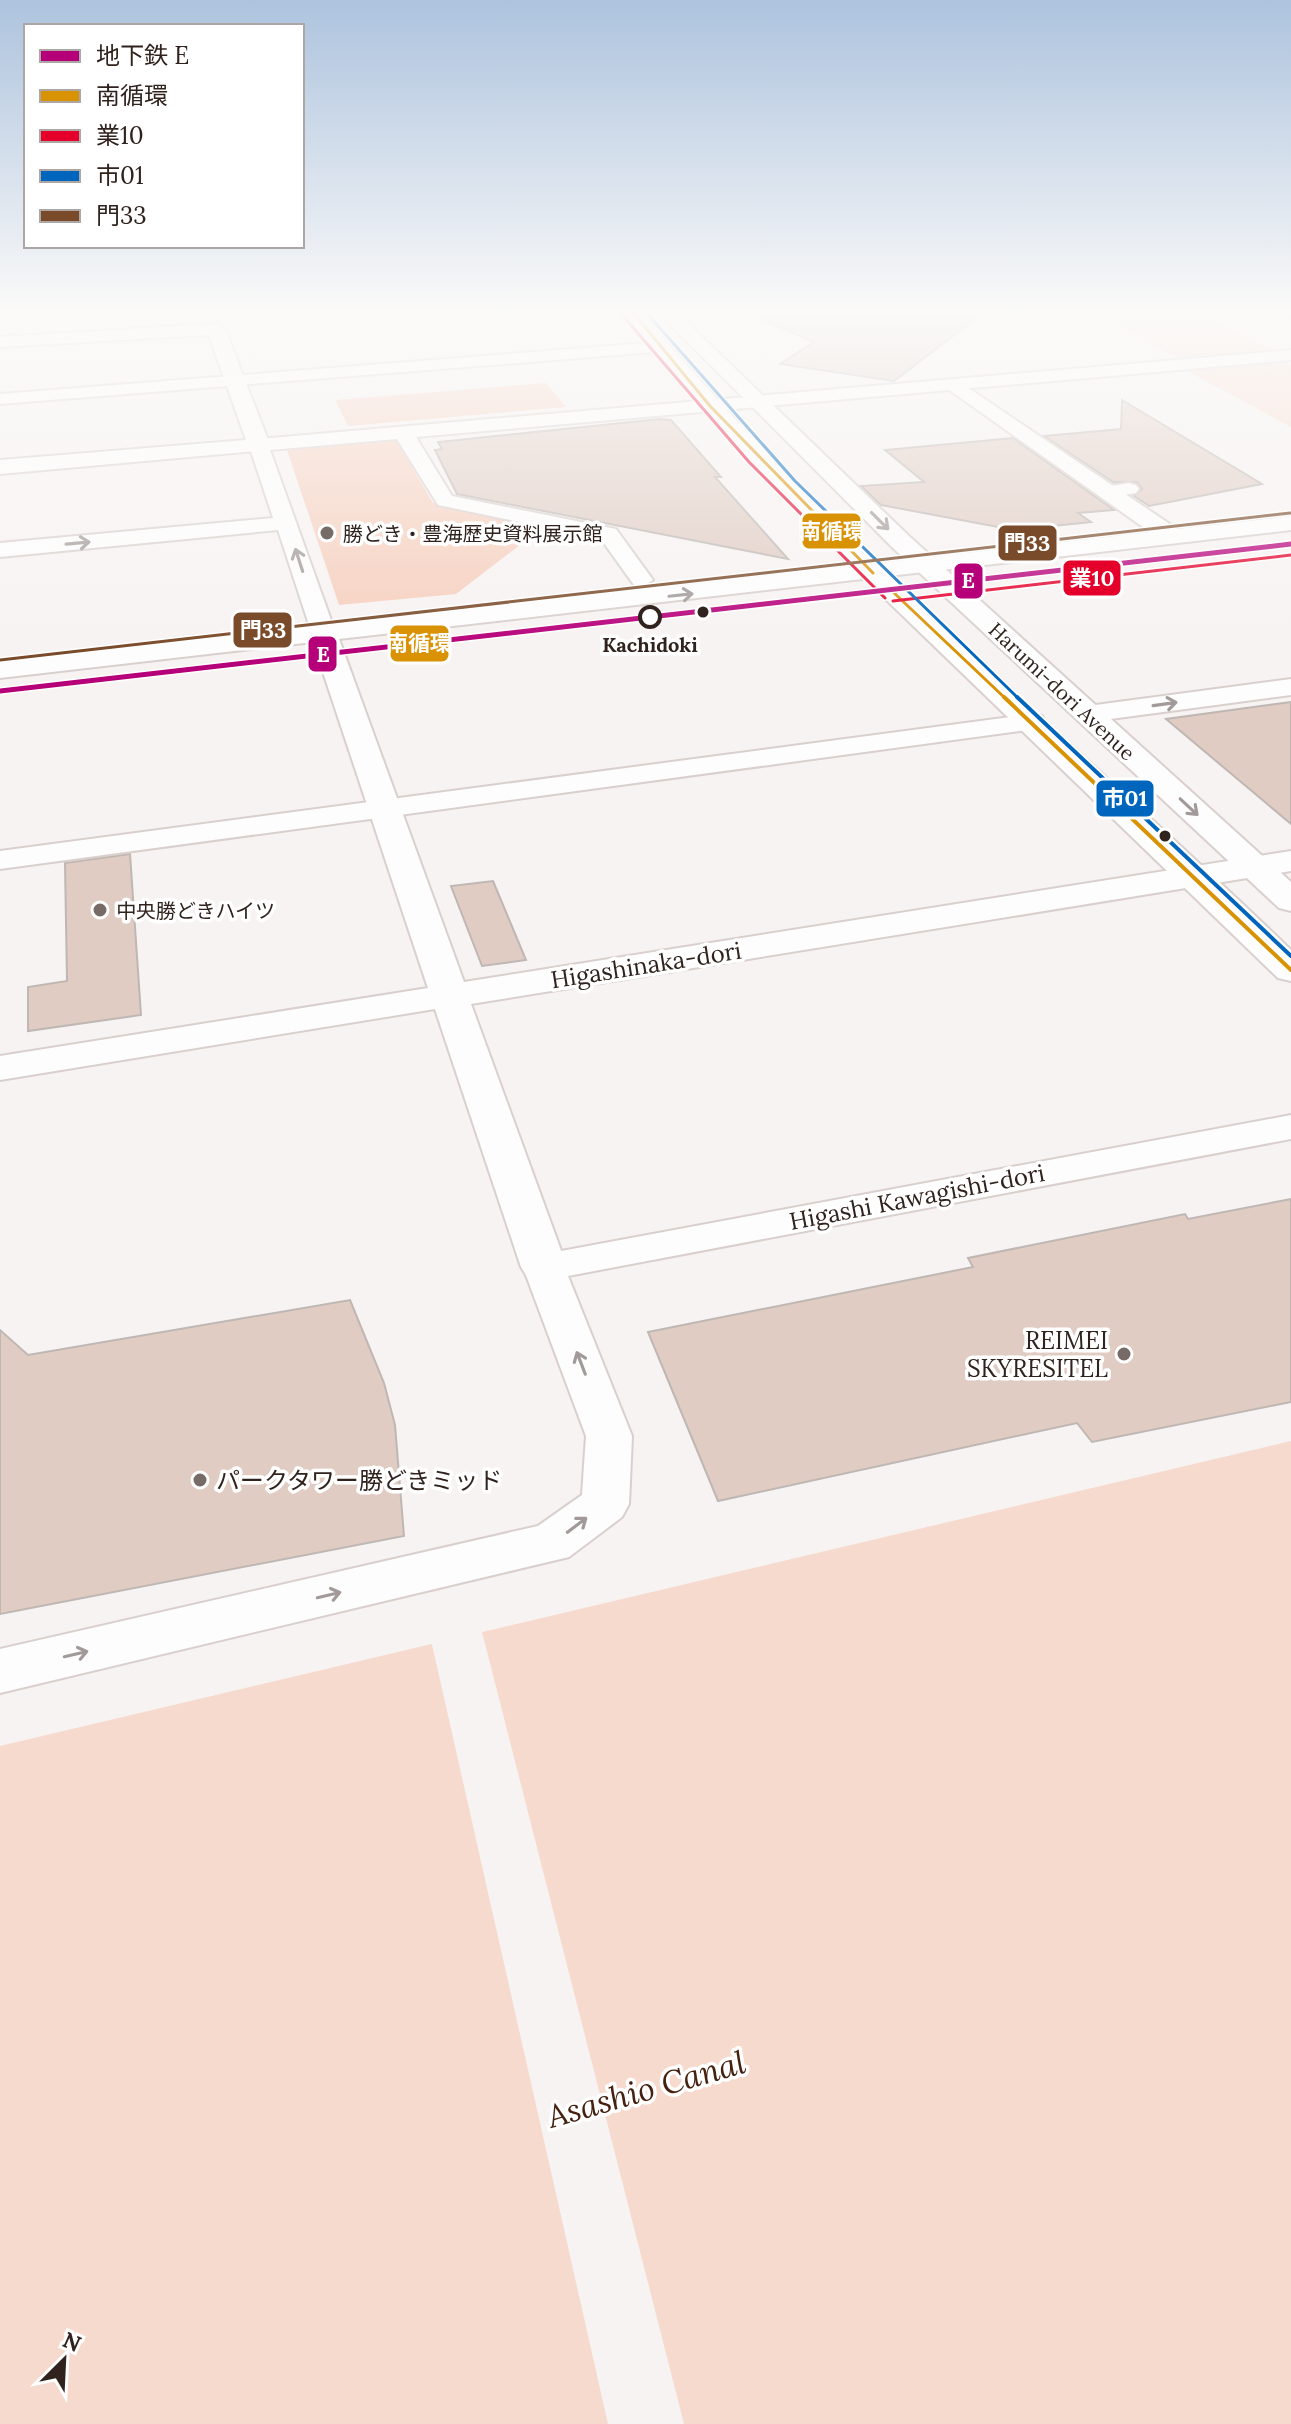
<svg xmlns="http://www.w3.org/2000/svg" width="1291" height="2424" viewBox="0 0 1291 2424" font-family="Lora,'Noto Sans JP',serif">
<rect width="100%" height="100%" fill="#f7f3f2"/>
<g fill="#f6cfbe">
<path d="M 546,383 L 566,407 L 348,426 L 335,400 Z"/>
<path d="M 397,441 L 433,503 L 546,525 L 456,594 L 339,605 L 287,450 Z"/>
</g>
<g fill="#f6dace">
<path d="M 1090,310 L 1190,310 L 1276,351 L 1265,352 L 1291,365 L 1291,427 L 1187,371 L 1198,370 Z"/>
<path d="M 1291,1441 L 1291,2424 L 0,2424 L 0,1746 Z"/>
</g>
<path fill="#f7f3f2" d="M 481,1628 L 684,2424 L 608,2424 L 431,1640 Z"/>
<g fill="#e0ccc3" stroke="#bfb7b3" stroke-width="2">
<path d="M 740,310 L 987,310 L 894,381 L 780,364 L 814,342 Z"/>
<path d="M 1122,400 L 1262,484 L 1149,506 L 1134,496 L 1142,489 L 1137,482 L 1113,482 L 1044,436 L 1121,429 Z"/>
<path d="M 660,419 L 671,420 L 721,477 L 715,477 L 788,559 L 457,494 L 435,450 L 442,449 L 438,442 Z"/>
<path d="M 1013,438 L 1114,510 L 1078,513 L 1091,522 L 1014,530 L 881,505 L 861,486 L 924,482 L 885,450 Z"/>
<path d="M 1291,702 L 1291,824 L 1166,719 Z"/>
<path d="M 130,854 L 141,1015 L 28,1031 L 28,987 L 67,981 L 65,863 Z"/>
<path d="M 493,881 L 526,960 L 482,966 L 451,886 Z"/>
<path d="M 1291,1199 L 1291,1402 L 1092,1442 L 1077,1423 L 718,1501 L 648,1332 L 973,1267 L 968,1258 L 1185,1214 L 1188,1219 Z"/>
<path d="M 350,1300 L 384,1383 L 395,1425 L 404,1536 L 0,1614 L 0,1330 L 28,1355 Z"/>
</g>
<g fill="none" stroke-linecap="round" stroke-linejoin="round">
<defs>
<g id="street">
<path d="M 1277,310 L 1291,310 L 1291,318 Z"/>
<path d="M 662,342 L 670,347 L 668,351 L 0,404 L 0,394 Z"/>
<path d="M 1291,350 L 1291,360 L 416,437 L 452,496 L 616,529 L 653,580 L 642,587 L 634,585 L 601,539 L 438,505 L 397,439 L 270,450 L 336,634 L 324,641 L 312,634 L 278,530 L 0,557 L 0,543 L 273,518 L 249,445 L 259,439 Z"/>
<path d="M 1129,483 L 1136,485 L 1139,489 L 1136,493 L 1111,497 L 1101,491 L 1104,487 Z"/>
<path d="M 1291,679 L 1291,695 L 1088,722 L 1079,720 L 1075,714 L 1079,708 L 1088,706 Z"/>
<path d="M 1033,714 L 1042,716 L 1046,722 L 1042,728 L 0,869 L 0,851 Z"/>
<path d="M 1291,1115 L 1291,1139 L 568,1276 L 632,1436 L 629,1504 L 622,1517 L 569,1557 L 0,1693 L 0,1649 L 538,1526 L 582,1495 L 586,1436 L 523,1267 L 529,1257 Z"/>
</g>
<g id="secondary">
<path d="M 216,324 L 225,329 L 270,445 L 267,450 L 0,474 L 0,460 L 246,440 L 209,335 L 0,347 L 0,337 Z"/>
<path d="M 955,379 L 1177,529 L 1291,516 L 1291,530 L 339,639 L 464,982 L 1291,851 L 1291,871 L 471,1004 L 567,1267 L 560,1278 L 544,1283 L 528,1278 L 521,1267 L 435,1009 L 0,1080 L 0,1056 L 428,988 L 313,642 L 0,678 L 0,662 L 1150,532 L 948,389 L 945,385 Z"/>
</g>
<g id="primary">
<path d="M 623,310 L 640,310 C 834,545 1072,739 1291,950 L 1291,981 L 1278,978 L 844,559 L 705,413 Z"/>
<path d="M 656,310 L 674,310 L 910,537 L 1291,882 L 1291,911 L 1279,908 L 892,547 Z"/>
</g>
</defs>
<use href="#street" stroke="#d9d0cd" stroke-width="4"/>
<use href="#secondary" stroke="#d9d0cd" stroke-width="4"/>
<use href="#primary" stroke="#d9d0cd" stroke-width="4"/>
<use href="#street" fill="#fefdfd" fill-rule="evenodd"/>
<use href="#secondary" fill="#fefdfd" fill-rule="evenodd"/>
<use href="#primary" fill="#fefdfd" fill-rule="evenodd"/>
<defs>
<g id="bus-1-far1">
<path d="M 631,310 L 710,406 L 873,573"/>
<path d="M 0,690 L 892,591 L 1006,699"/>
</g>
<path id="bus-1" d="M 1004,697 L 1291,970"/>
<g id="bus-2">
<path d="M 623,316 L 749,462 L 885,598"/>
<path d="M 893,601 L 1291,555"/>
</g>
<path id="bus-3-far1" d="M 644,310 L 795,481 L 1019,699"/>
<path id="bus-3" d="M 1017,697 L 1291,956"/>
<path id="bus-4" d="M 0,660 L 1290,513"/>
</defs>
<use href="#bus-1-far1" stroke="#fff" stroke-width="6"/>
<use href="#bus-1" stroke="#fff" stroke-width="8"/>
<use href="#bus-2" stroke="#fff" stroke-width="6"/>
<use href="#bus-3-far1" stroke="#fff" stroke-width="6"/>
<use href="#bus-3" stroke="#fff" stroke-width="8"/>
<use href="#bus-4" stroke="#fff" stroke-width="6"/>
<use href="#bus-1-far1" stroke="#d99204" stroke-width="3"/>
<use href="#bus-1" stroke="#d99204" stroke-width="4"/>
<use href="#bus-2" stroke="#e4002b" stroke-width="3"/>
<use href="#bus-3-far1" stroke="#0065bd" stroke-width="3"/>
<use href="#bus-3" stroke="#0065bd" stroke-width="4"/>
<use href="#bus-4" stroke="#7a4b2a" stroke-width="3"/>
<defs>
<path id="metro-1" d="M 0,691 L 1291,544"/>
</defs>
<use href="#metro-1" stroke="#fff" stroke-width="8"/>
<use href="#metro-1" stroke="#b6007a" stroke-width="5"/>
</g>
<defs><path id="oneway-shaft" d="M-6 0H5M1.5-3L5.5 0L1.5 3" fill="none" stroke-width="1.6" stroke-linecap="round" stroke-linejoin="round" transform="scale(2)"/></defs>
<g stroke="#a19a98">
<use href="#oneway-shaft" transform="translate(880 521) rotate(45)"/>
<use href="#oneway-shaft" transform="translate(78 543) rotate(-5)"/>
<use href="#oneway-shaft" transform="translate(299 560) rotate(-108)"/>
<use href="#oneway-shaft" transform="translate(681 595) rotate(-6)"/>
<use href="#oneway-shaft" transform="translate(1165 704) rotate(-8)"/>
<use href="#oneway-shaft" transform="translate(1189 807) rotate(43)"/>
<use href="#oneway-shaft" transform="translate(581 1363) rotate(-111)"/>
<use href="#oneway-shaft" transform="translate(577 1525) rotate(-37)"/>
<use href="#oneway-shaft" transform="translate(329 1595) rotate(-13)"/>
<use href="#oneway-shaft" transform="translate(76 1654) rotate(-13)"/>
</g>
<linearGradient id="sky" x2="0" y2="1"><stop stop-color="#adc3de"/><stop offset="0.48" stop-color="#fbfaf9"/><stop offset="1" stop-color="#fbfaf9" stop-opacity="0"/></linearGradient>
<rect width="1291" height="650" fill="url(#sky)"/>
<g fill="#766b67" stroke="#fff" stroke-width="3">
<circle cx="327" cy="533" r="8"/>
<circle cx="100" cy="910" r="8"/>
<circle cx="1124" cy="1354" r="8"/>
<circle cx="200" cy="1480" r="8"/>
</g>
<g fill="#30221c" stroke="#fff" stroke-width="3">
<circle cx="703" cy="612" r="7"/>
<circle cx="1165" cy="836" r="7"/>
</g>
<circle fill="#fff" stroke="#30221c" stroke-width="4" cx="650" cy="617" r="10"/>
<g text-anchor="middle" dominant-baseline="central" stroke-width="7" stroke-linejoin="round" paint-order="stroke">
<g font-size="20" fill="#30221c" stroke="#fff" text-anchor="start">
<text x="343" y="533">勝どき・豊海歴史資料展示館</text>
<text x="116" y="910">中央勝どきハイツ</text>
</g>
<g font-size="20" font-weight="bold" fill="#30221c" stroke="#fff">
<text x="650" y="644">Kachidoki</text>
</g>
<g font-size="20" fill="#30221c" stroke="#fff">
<text transform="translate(1062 691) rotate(43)">Harumi-dori Avenue</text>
</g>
<g font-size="24" fill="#30221c" stroke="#fff">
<text transform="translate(646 965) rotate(-9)">Higashinaka-dori</text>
<text transform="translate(917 1197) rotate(-11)">Higashi Kawagishi-dori</text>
</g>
<g font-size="24" fill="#30221c" stroke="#fff" text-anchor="end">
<text x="1108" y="1340">REIMEI<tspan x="1108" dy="28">SKYRESITEL</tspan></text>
<text x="216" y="1480" text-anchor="start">パークタワー勝どきミッド</text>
</g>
<g font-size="32" font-style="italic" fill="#462110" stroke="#fff">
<text transform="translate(646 2089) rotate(-16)">Asashio Canal</text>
</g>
</g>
<g stroke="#fff" stroke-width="3">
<rect x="801" y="512" width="61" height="38" rx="8" fill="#d99204"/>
<rect x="997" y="524" width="61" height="38" rx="8" fill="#7a4b2a"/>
<rect x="1062" y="559" width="60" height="38" rx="8" fill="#e4002b"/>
<rect x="953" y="562" width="31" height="38" rx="8" fill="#b6007a"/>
<rect x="232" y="611" width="61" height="38" rx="8" fill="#7a4b2a"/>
<rect x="389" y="624" width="61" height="39" rx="8" fill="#d99204"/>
<rect x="307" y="635" width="31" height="38" rx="8" fill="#b6007a"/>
<rect x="1095" y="779" width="60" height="39" rx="8" fill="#0065bd"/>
</g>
<g font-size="22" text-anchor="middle" font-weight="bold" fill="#fff">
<text x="832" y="539">南循環</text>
<text x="1027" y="551">門33</text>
<text x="1092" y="586">業10</text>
<text x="968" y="588">E</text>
<text x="263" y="638">門33</text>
<text x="419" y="651">南循環</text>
<text x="323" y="662">E</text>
<text x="1125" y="806">市01</text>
</g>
<rect x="24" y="24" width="280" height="224" fill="#ffffff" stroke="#aca7a4" stroke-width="2"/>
<rect x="40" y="50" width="40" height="12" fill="#b6007a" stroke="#aca7a4" stroke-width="2"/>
<text x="96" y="64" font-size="24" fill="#30221c">地下鉄 E</text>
<rect x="40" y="90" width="40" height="12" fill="#d99204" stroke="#aca7a4" stroke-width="2"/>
<text x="96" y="104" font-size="24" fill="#30221c">南循環</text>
<rect x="40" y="130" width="40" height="12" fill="#e4002b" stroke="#aca7a4" stroke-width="2"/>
<text x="96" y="144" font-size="24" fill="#30221c">業10</text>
<rect x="40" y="170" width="40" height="12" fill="#0065bd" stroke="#aca7a4" stroke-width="2"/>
<text x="96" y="184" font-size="24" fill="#30221c">市01</text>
<rect x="40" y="210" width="40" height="12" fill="#7a4b2a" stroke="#aca7a4" stroke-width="2"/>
<text x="96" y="224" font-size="24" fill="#30221c">門33</text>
<g transform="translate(64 2360) rotate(24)" stroke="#ffffff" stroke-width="6" paint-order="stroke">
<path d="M0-6L14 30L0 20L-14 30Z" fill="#30221c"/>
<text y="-12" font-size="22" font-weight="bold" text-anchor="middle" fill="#30221c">N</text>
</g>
</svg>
